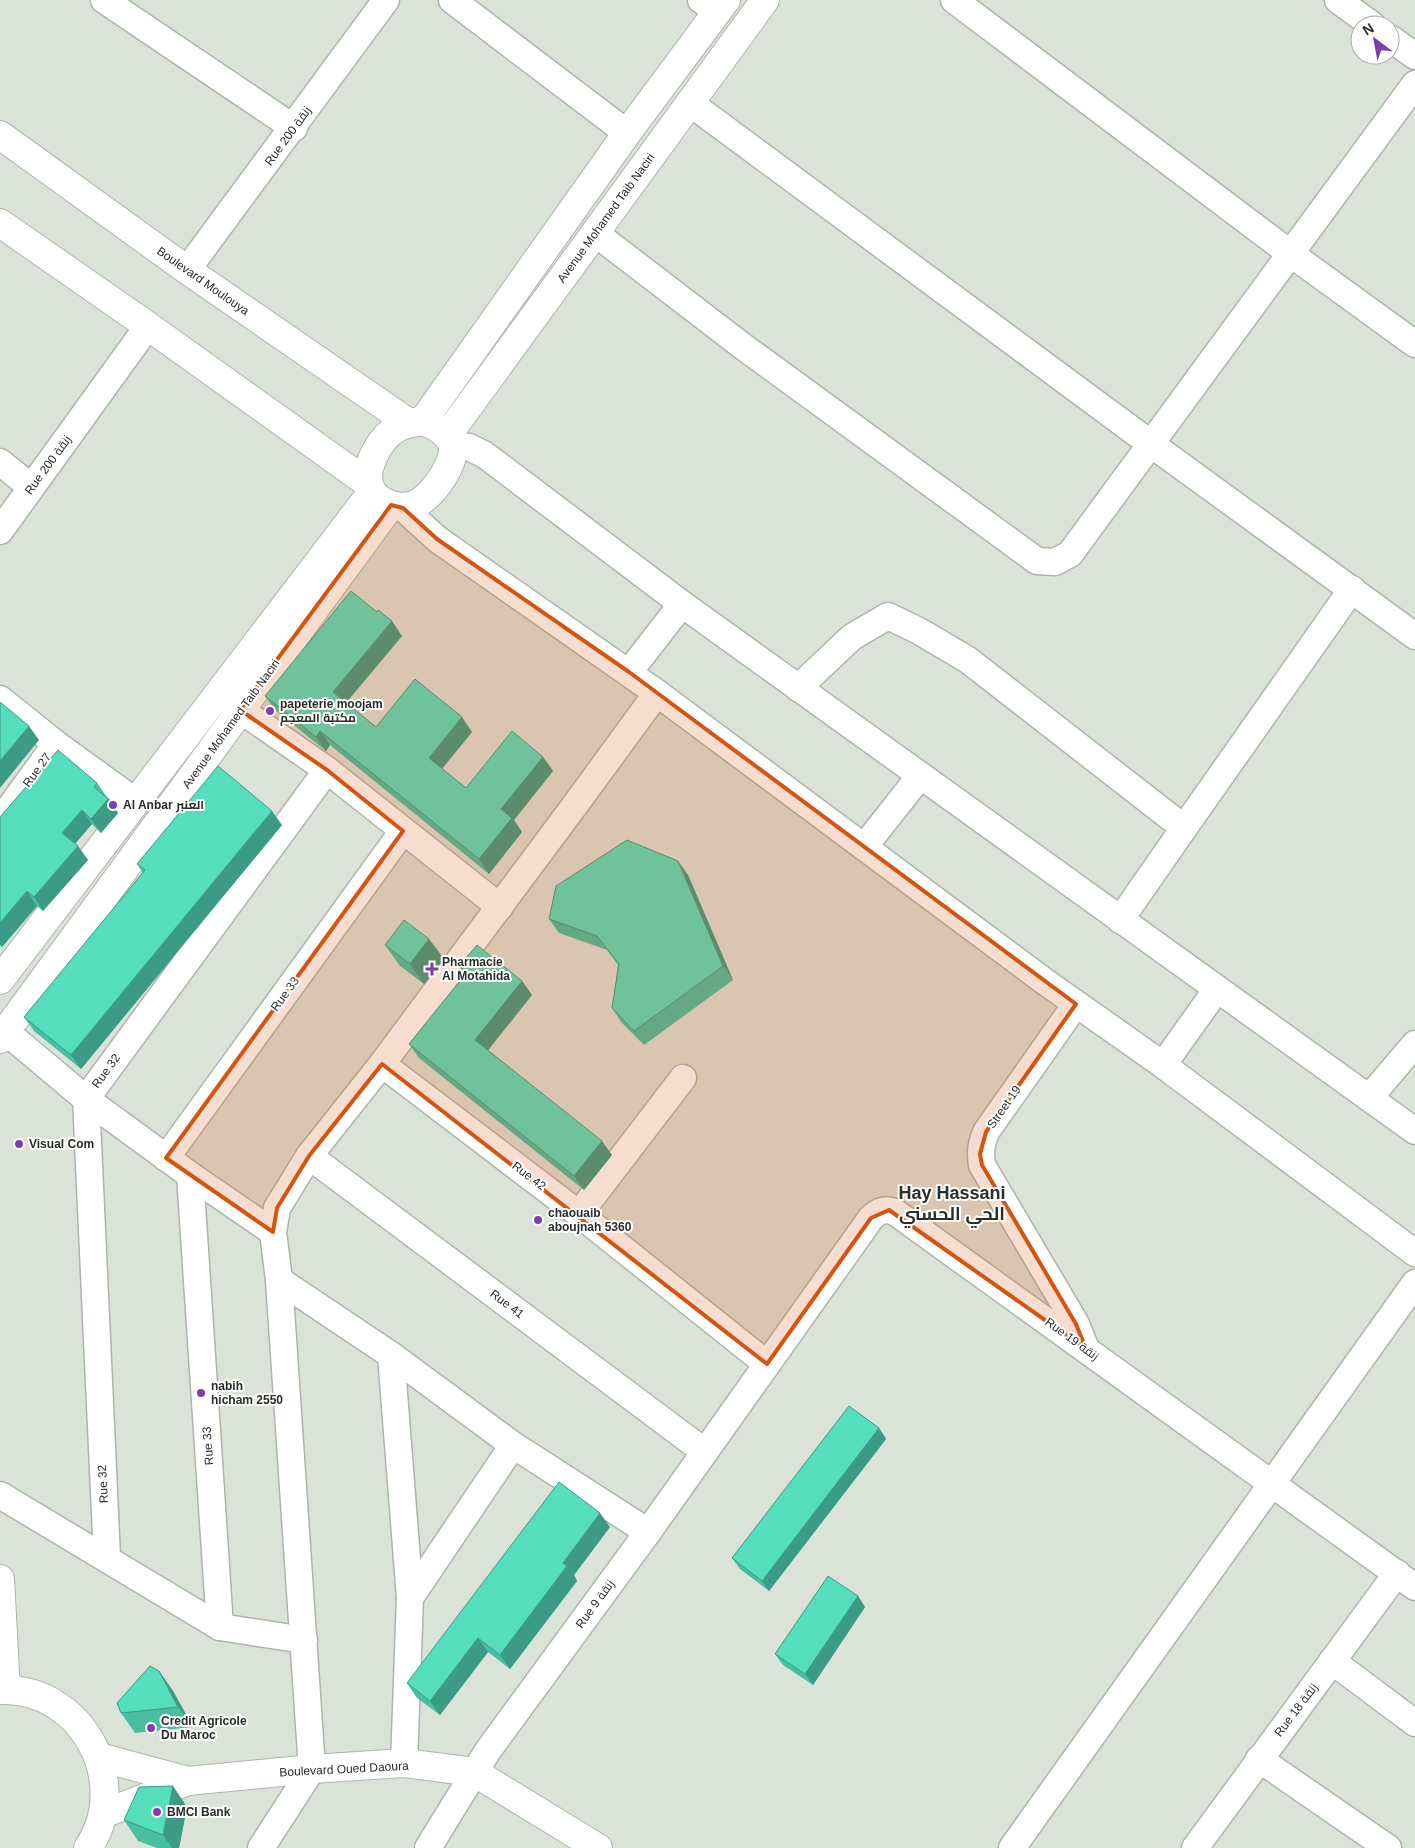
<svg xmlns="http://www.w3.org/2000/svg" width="1415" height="1848" viewBox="0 0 1415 1848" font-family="Arial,Cairo,sans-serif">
<rect width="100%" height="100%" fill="#dbe3d9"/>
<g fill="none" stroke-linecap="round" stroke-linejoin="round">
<defs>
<g id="street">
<path d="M 104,0 L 294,128"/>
<path d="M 452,0 L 627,133"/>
<path d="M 701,0 L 718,12"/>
<path d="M 954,0 L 1291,254 L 1415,344"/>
<path d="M 1338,0 L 1372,25"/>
<path d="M 1390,38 L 1415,56"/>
<path d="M 690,103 L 1151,444 L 1415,636"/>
<path d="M 595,233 L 741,345 L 1037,561 L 1055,562 L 1070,554 L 1415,84"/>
<path d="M 187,270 L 386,0"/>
<path d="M 452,445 L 469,447 L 485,455 L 682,604 L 1415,1131"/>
<path d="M 0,462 L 31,487"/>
<path d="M 403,508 L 437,539 L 657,693 L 1044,981 L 1163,1065 L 1415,1253"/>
<path d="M 0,531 L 148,326"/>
<path d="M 629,672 L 682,604"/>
<path d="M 798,688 L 852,637 L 888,616 L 919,631 L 968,660 L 1184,828 L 1120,920"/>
<path d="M 222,697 L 327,770 L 500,907"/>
<path d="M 0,699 L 56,744 L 136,802"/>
<path d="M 0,821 L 56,744"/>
<path d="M 1184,828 L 1352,589"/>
<path d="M 864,847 L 920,776"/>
<path d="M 1076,1004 L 986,1132 C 981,1144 980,1152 982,1165 L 1076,1324 L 1086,1349"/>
<path d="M 5,1031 L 86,1099 L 190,1175 L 273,1232"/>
<path d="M 382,1064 L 579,1214 L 767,1364"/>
<path d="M 1163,1065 L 1217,989"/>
<path d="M 1369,1098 L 1415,1044"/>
<path d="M 309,1156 L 705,1452"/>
<path d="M 166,1158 L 403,831"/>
<path d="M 190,1175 L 220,1627"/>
<path d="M 579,1214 L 683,1078"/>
<path d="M 279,1280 L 391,1355 L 513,1445 L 648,1532"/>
<path d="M 391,1355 L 410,1598 L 404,1763"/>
<path d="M 0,1495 L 220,1627 L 304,1640"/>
<path d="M 107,1557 L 86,1099 L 327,770"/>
<path d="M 410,1598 L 513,1445"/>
<path d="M 1332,1661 L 1415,1723"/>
<path d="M 1259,1759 L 1388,1848"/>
<path d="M 261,1848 L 312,1769 L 279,1280 L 273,1232 L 277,1208 L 309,1156 L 382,1064 L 578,801 L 657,693"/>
<path d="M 428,1848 L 487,1752 L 648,1532 L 871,1218 C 878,1211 885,1208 895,1212 L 1415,1587"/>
<path d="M 1012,1848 L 1415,1283"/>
<path d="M 1195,1848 L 1397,1573"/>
</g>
<g id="secondary">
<path d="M 0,135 L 187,270 L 409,423"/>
<path d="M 0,223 L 148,326 L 369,484"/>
<path d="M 423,421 L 627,133 L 726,0"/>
<path d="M 423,421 C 434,425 447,431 452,444 C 458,461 434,492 421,501 C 407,512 383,506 373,493 C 359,474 379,438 397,428 C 406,423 414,422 423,421 Z"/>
<path d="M 447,436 L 765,0"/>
<path d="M 0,980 L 372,492"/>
<path d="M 0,1039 L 391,505"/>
<path d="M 0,1579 L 6,1690"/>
<path d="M 0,1690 C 81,1686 133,1782 88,1848"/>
<path d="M 99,1757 L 188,1781"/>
<path d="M 103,1814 L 188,1781 L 312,1769 L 404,1763 L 474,1772 L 598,1848"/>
</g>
</defs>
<use href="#street" stroke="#adb5ab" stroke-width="29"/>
<use href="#secondary" stroke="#adb5ab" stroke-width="30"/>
<use href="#street" stroke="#fff" stroke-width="26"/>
<use href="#secondary" stroke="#fff" stroke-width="28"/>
</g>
<g fill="#49bfa2">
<path d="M 402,636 L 346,703 L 376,727 L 472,732 L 442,769 L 466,788 L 543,757 L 553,771 L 514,820 L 522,832 L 489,874 L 330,745 L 326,751 L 275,710 L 265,696 Z"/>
<path d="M 97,783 L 118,813 L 101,833 L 92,824 L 75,844 L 88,860 L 43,911 L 37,906 L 2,947 L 0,945 L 0,817 Z"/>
<path d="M 282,825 L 81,1069 L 34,1031 L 24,1017 L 143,873 L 137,864 Z"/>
<path d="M 688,875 L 733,980 L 644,1045 L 622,1023 L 612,1008 L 618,965 L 607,950 L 559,933 L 549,919 Z"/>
<path d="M 429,939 L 444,959 L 424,984 L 400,966 L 385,945 Z"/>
<path d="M 459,966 L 522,981 L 532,995 L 488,1050 L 612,1155 L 584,1190 L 419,1058 L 409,1044 L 465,975 Z"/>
<path d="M 879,1428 L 886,1439 L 769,1591 L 740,1569 L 732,1558 Z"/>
<path d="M 610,1527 L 574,1575 L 577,1581 L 510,1669 L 488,1652 L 440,1715 L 417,1698 L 407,1683 Z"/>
<path d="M 858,1596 L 865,1607 L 813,1685 L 783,1665 L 775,1654 Z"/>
<path d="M 159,1671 L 173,1691 L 193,1727 L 135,1733 L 121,1713 Z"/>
<path d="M 187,1807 L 179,1848 L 157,1848 L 138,1841 L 124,1820 Z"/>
</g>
<g fill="#3c9b84">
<path d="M 392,621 L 402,636 L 343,706 L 333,692 Z"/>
<path d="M 462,717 L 472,732 L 439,772 L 429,758 Z"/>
<path d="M 29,726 L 39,740 L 0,788 L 0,761 Z"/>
<path d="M 320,731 L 330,745 L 326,751 L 316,737 Z"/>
<path d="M 543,757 L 553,771 L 514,820 L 522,832 L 489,874 L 479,859 L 501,809 Z"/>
<path d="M 108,799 L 118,813 L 101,833 L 91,819 Z"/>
<path d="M 82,810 L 92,824 L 72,847 L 62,833 Z"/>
<path d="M 272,811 L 282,825 L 81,1069 L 71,1055 Z"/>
<path d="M 78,846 L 88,860 L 43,911 L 34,897 Z"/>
<path d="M 678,861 L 688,875 L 733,980 L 723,966 Z"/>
<path d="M 27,891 L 37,906 L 2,947 L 0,944 L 0,923 Z"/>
<path d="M 429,939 L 444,959 L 424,984 L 410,964 Z"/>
<path d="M 522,981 L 532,995 L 485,1054 L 475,1040 Z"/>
<path d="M 602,1141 L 612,1155 L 584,1190 L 574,1176 Z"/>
<path d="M 879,1428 L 886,1439 L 769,1591 L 762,1581 Z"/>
<path d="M 600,1513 L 610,1527 L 574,1575 L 577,1581 L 510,1669 L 500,1655 L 563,1563 Z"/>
<path d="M 858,1596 L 865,1607 L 813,1685 L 805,1674 Z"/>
<path d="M 478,1638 L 488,1652 L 440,1715 L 430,1701 Z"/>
<path d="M 159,1671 L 173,1691 L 193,1727 L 178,1707 Z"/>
<path d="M 173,1786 L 187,1807 L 179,1848 L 172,1848 L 163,1835 Z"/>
</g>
<g fill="#55debc" stroke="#3c9b84">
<path d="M 351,591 L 377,612 L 378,610 L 392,621 L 333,692 L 376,727 L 415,679 L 462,717 L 429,758 L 466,788 L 512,731 L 543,757 L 501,809 L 512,818 L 479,859 L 320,731 L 316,737 L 265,696 Z"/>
<path d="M 0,702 L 29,726 L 0,761 Z"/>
<path d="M 58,750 L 97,783 L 94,787 L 108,799 L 91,819 L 82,810 L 62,833 L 78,846 L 34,897 L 27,891 L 0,923 L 0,817 Z"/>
<path d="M 218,766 L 272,811 L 71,1055 L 24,1017 L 145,870 L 137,864 Z"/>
<path d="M 627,840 L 678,861 L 723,966 L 634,1031 L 612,1008 L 619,964 L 597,936 L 549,919 L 556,886 Z"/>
<path d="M 404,920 L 429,939 L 410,964 L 385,945 Z"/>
<path d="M 477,945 L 522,981 L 475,1040 L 602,1141 L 574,1176 L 409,1044 L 467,972 L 459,966 Z"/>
<path d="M 849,1406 L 879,1428 L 762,1581 L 732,1558 Z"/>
<path d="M 559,1482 L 600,1513 L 563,1563 L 567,1566 L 500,1655 L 478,1638 L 430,1701 L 407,1683 Z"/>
<path d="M 828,1576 L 858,1596 L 805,1674 L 775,1654 Z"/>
<path d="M 150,1666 L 159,1671 L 178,1707 L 121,1713 L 117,1703 Z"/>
<path d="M 173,1786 L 163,1835 L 124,1820 L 139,1787 Z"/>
</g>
<path fill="#d5540f" fill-opacity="0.2" stroke="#d5540f" stroke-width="4" stroke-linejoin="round" d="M 391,505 L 403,508 L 437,539 L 629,672 L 1076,1004 L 986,1132 L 980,1154 L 982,1165 L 1076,1324 L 1086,1349 L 889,1210 L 871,1218 L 767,1364 L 382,1064 L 309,1156 L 277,1208 L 273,1232 L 166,1158 L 403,831 L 327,770 L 240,710 Z"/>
<g fill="#7e3db1" stroke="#fff" stroke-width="2">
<circle cx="270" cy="711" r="5"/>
<circle cx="113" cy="805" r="5"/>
<path d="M429.5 961.5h5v5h5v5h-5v5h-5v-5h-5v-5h5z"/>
<circle cx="19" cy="1144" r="5"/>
<circle cx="538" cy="1220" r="5"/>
<circle cx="201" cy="1393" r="5"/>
<circle cx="151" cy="1728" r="5"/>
<circle cx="157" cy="1812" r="5"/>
</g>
<g text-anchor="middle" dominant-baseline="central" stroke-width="4" stroke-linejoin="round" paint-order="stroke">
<g font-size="12" fill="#292c28" stroke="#fff">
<text transform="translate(288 136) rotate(-54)">Rue 200 زنقة</text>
<text transform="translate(606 218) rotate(-54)">Avenue Mohamed Taib Naciri</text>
<text transform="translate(203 281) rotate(35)">Boulevard Moulouya</text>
<text transform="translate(48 465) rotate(-54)">Rue 200 زنقة</text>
<text transform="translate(231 724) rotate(-54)">Avenue Mohamed Taib Naciri</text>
<text transform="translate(37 770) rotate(-54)">Rue 27</text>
<text transform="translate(285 994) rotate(-54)">Rue 33</text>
<text transform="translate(106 1071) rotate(-54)">Rue 32</text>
<text transform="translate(1004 1107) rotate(-55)">Street 19</text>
<text transform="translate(529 1176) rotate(37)">Rue 42</text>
<text transform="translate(507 1304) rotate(37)">Rue 41</text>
<text transform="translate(1072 1339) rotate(36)">Rue 19 زنقة</text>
<text transform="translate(208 1446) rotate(-94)">Rue 33</text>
<text transform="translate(103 1484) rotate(-93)">Rue 32</text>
<text transform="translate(595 1604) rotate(-54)">Rue 9 زنقة</text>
<text transform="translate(1296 1710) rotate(-53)">Rue 18 زنقة</text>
<text transform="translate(344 1769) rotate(-3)">Boulevard Oued Daoura</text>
</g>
<g font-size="12" font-weight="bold" fill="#292c28" stroke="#fff" text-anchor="start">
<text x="280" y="704">papeterie moojam<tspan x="280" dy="14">مكتبة المعجم</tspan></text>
<text x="123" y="805">Al Anbar العنبر</text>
<text x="442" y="962">Pharmacie<tspan x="442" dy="14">Al Motahida</tspan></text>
<text x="29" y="1144">Visual Com</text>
<text x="548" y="1213">chaouaib<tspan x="548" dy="14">aboujnah 5360</tspan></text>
<text x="211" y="1386">nabih<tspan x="211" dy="14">hicham 2550</tspan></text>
<text x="161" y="1721">Credit Agricole<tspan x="161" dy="14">Du Maroc</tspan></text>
<text x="167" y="1812">BMCI Bank</text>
</g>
<g font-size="18" font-weight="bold" fill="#282f27" stroke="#fff">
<text x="952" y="1193">Hay Hassani<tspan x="952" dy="21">الحي الحسني</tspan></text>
</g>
</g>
<g transform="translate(1375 40) rotate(328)"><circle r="24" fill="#ffffff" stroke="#a9aba9"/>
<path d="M0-4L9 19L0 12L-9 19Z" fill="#7e3db1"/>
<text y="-8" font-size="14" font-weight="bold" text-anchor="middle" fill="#292c28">N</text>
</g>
</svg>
